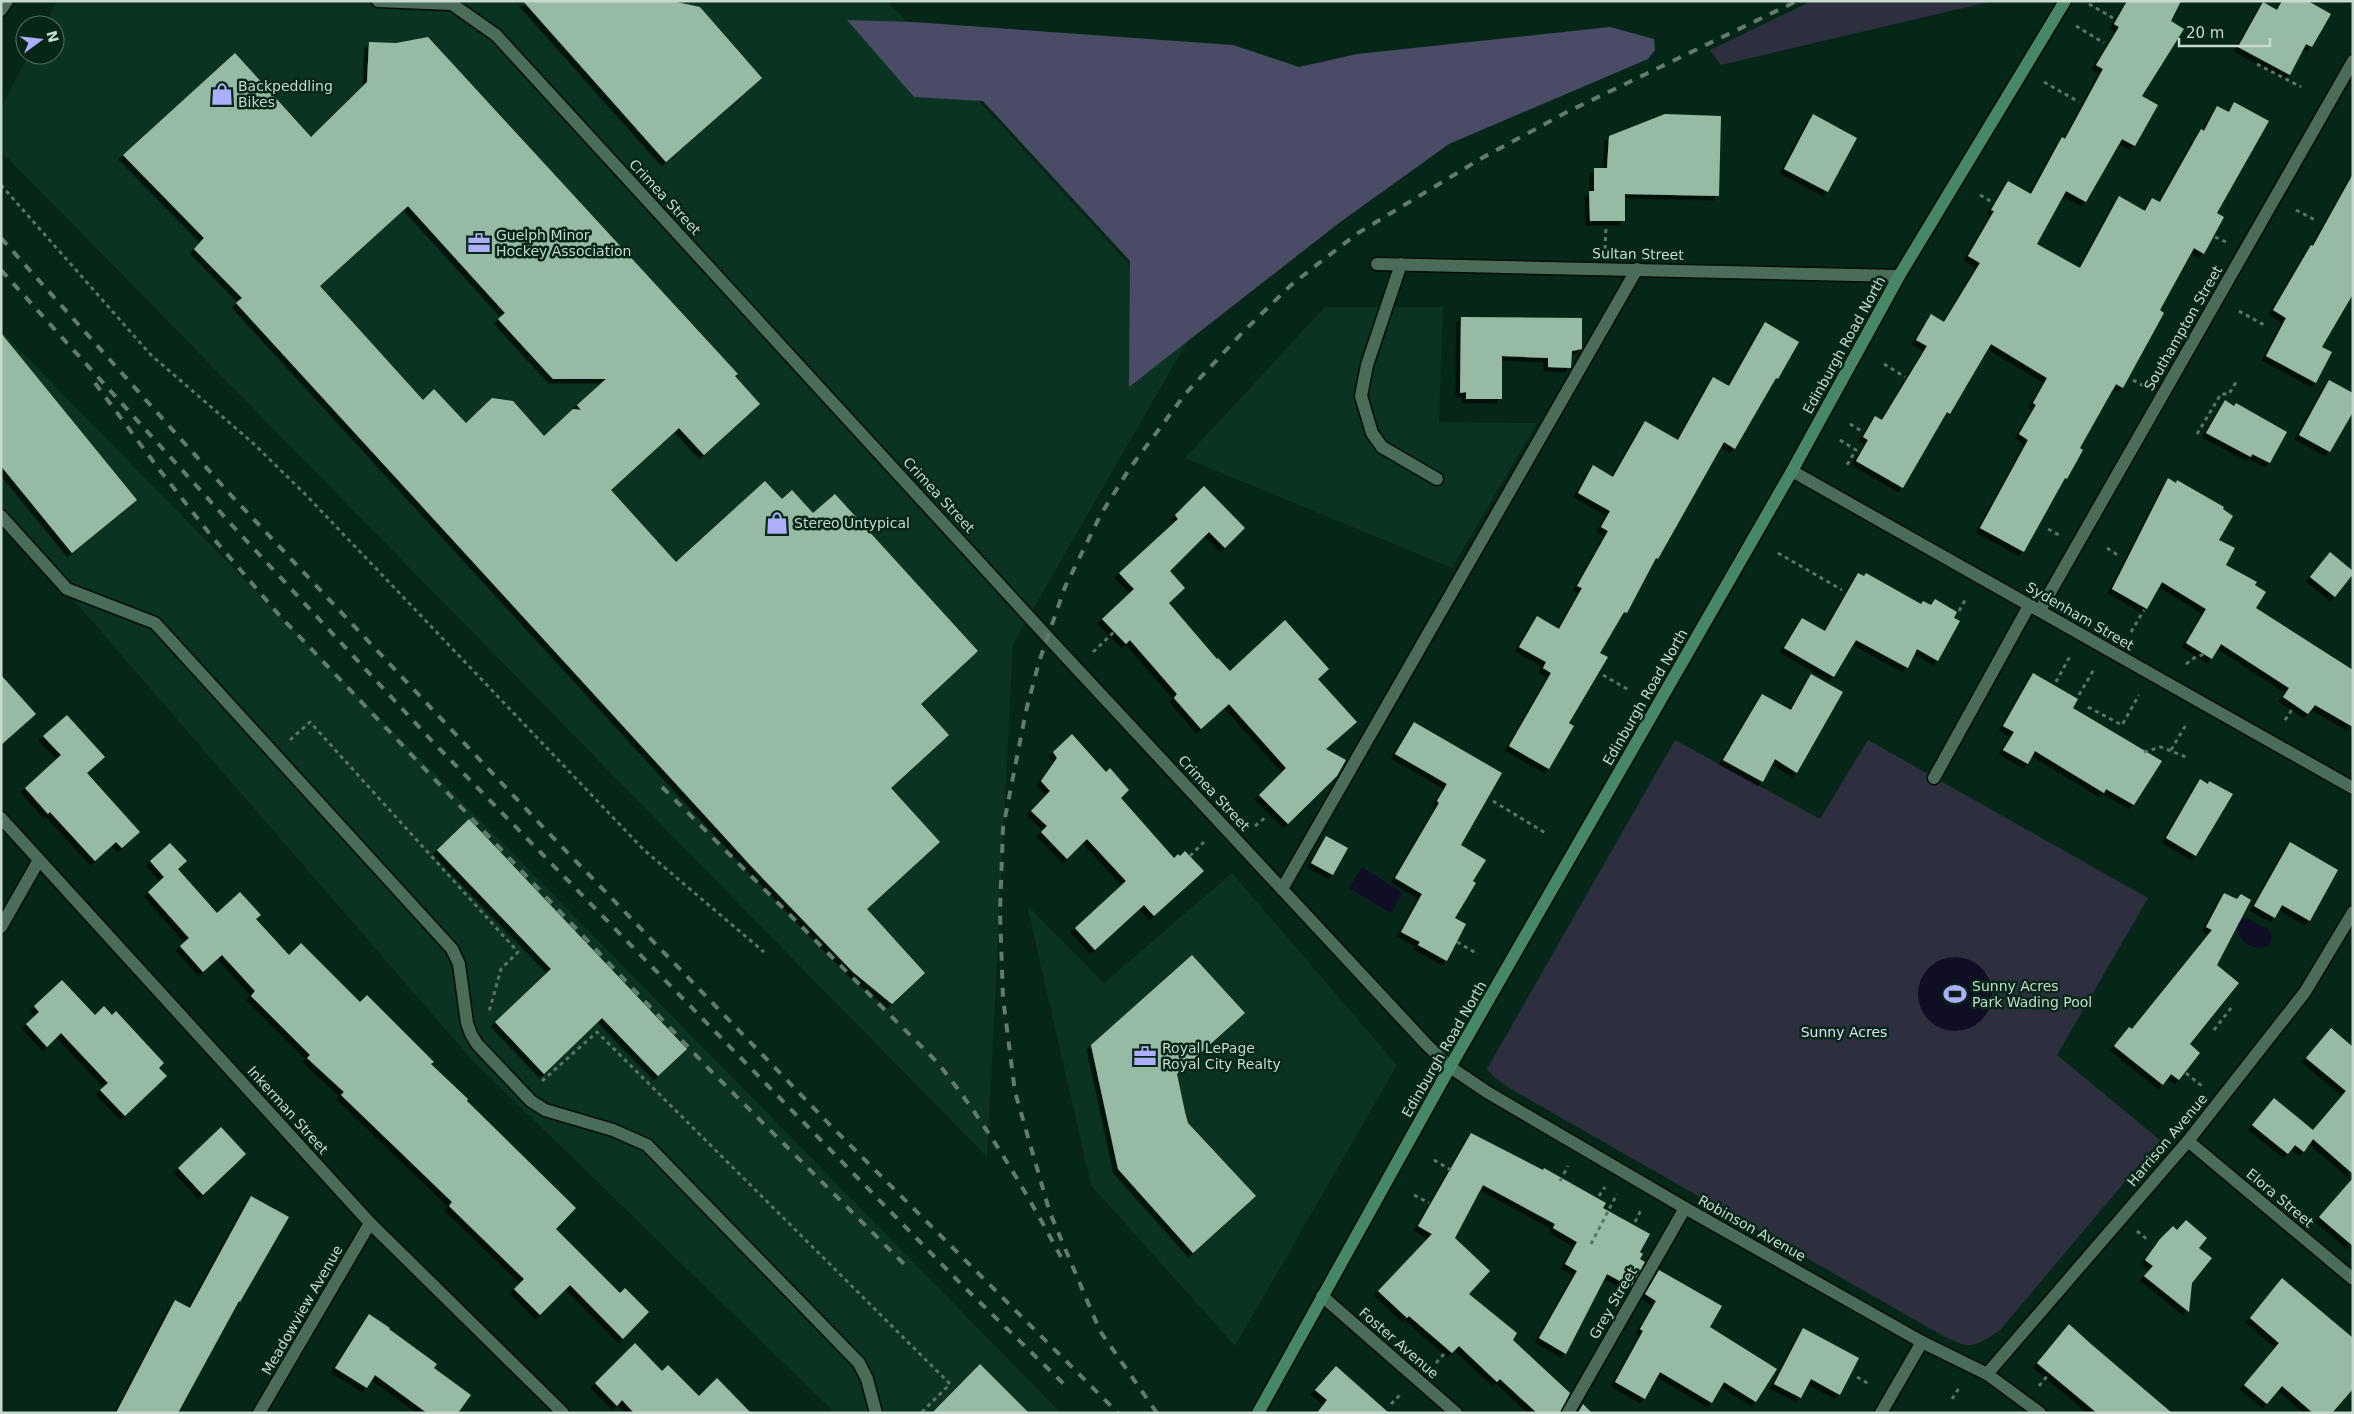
<svg xmlns="http://www.w3.org/2000/svg" width="2354" height="1414" viewBox="0 0 2354 1414" font-family="'DejaVu Sans',sans-serif">
<defs>
<filter id="shadow"><feDropShadow dx="-4.5" dy="4.5" stdDeviation="0" flood-color="#0009"/></filter>
</defs>
<rect width="100%" height="100%" fill="#062717"/>
<g fill="#0a3321">
<path d="M 57,1 L 887,1 L 1192,333 L 1013,644 L 987,1157 L 1,151 L 1,107 L 29,55 L 55,55 L 55,25 L 45,25 Z"/>
<path d="M 1443,305 L 1439,422 L 1537,423 L 1452,568 L 1185,458 L 1325,307 L 1440,307 Z"/>
<path d="M 1,331 L 1061,1413 L 835,1413 L 471,1059 L 8,524 L 1,528 Z"/>
<path d="M 1232,873 L 1397,1065 L 1235,1346 L 1091,1185 L 1027,905 L 1104,983 Z"/>
</g>
<g fill="#2e2f3e">
<path d="M 1812,1 L 1993,1 L 1721,65 L 1710,50 Z"/>
<path d="M 1675,740 L 1820,819 L 1868,740 L 2148,898 L 2057,1055 L 2160,1140 L 2000,1330 C 1971,1350 1969,1349 1938,1333 L 1511,1089 L 1495,1078 L 1487,1069 Z"/>
</g>
<path fill="#4a4b65" d="M 847,20 L 913,22 L 1233,45 L 1299,67 L 1357,54 L 1610,27 L 1654,39 L 1655,50 L 1648,59 L 1449,144 L 1339,223 L 1129,387 L 1130,261 L 983,101 L 914,97 Z"/>
<g fill="#0f0e24">
<path d="M 1362,867 L 1403,893 L 1391,913 L 1349,888 Z"/>
<path d="M 2248,918 L 2260,926 L 2268,928 L 2272,937 L 2270,945 C 2256,953 2237,942 2236,926 L 2242,919 Z"/>
<circle cx="1955" cy="994" r="37"/>
</g>
<g fill="#97baa5" fill-rule="evenodd" filter="url(#shadow)">
<path d="M 523,1 L 672,1 L 700,7 L 762,78 L 666,162 Z"/>
<path d="M 2127,1 L 2181,1 L 2171,21 L 2184,29 L 2142,96 L 2158,105 L 2135,146 L 2122,139 L 2086,202 L 2066,191 L 2037,244 L 2080,268 L 2119,196 L 2145,211 L 2152,198 L 2160,202 L 2201,129 L 2204,131 L 2217,106 L 2229,112 L 2234,102 L 2269,121 L 2217,213 L 2224,217 L 2204,254 L 2194,248 L 2160,310 L 2164,313 L 2123,388 L 2116,384 L 2080,448 L 2083,450 L 2067,479 L 2065,478 L 2024,552 L 1980,528 L 2028,440 L 2019,434 L 2036,405 L 2033,403 L 2047,378 L 1991,344 L 1950,414 L 1947,412 L 1903,488 L 1856,461 L 1868,440 L 1863,437 L 1875,416 L 1882,420 L 1927,346 L 1916,340 L 1931,314 L 1944,322 L 1980,263 L 1968,256 L 1994,211 L 1991,210 L 2008,181 L 2031,194 L 2062,137 L 2065,139 L 2103,69 L 2096,65 L 2119,27 L 2114,24 Z"/>
<path d="M 2282,1 L 2308,1 L 2331,14 L 2312,47 L 2306,44 L 2290,75 L 2238,47 L 2263,2 L 2277,10 Z"/>
<path d="M 428,37 L 738,374 L 735,376 L 760,404 L 704,455 L 679,428 L 611,490 L 676,562 L 765,481 L 782,499 L 792,490 L 813,513 L 835,494 L 978,651 L 921,704 L 949,735 L 891,788 L 940,842 L 867,909 L 925,973 L 892,1004 L 853,972 L 752,867 L 236,303 L 242,298 L 194,249 L 204,238 L 123,155 L 235,53 L 311,137 L 367,82 L 369,42 L 396,43 ZM 408,206 L 505,313 L 498,319 L 553,379 L 606,379 L 577,405 L 581,410 L 573,409 L 544,436 L 513,401 L 492,398 L 466,423 L 434,389 L 423,400 L 320,286 Z"/>
<path d="M 1665,114 L 1721,116 L 1719,196 L 1625,194 L 1625,221 L 1590,221 L 1589,191 L 1594,191 L 1594,168 L 1607,168 L 1609,136 Z"/>
<path d="M 1813,114 L 1857,138 L 1828,192 L 1784,169 Z"/>
<path d="M 2353,174 L 2353,294 L 2322,347 L 2332,352 L 2316,383 L 2266,356 L 2286,318 L 2273,310 L 2311,245 L 2313,246 Z"/>
<path d="M 1461,317 L 1582,318 L 1582,349 L 1572,351 L 1571,368 L 1548,367 L 1548,358 L 1502,356 L 1502,399 L 1466,399 L 1466,392 L 1460,393 Z"/>
<path d="M 1765,322 L 1799,342 L 1778,379 L 1776,378 L 1735,449 L 1724,442 L 1658,559 L 1656,558 L 1627,613 L 1624,612 L 1600,653 L 1608,657 L 1569,723 L 1574,726 L 1549,769 L 1509,746 L 1551,673 L 1543,668 L 1546,662 L 1519,647 L 1537,616 L 1559,629 L 1582,588 L 1577,586 L 1608,531 L 1601,527 L 1610,511 L 1578,493 L 1593,465 L 1613,477 L 1645,421 L 1678,440 L 1713,377 L 1729,386 Z"/>
<path d="M 1,333 L 137,500 L 72,553 L 1,466 Z"/>
<path d="M 2329,380 L 2353,393 L 2353,412 L 2330,452 L 2299,435 Z"/>
<path d="M 2225,400 L 2234,406 L 2236,403 L 2287,432 L 2270,463 L 2252,454 L 2251,457 L 2206,433 Z"/>
<path d="M 2168,478 L 2176,483 L 2177,480 L 2224,507 L 2223,509 L 2233,516 L 2219,540 L 2235,548 L 2226,565 L 2257,582 L 2255,585 L 2266,592 L 2256,608 L 2353,670 L 2353,727 L 2315,705 L 2308,714 L 2283,697 L 2289,688 L 2221,644 L 2212,659 L 2186,643 L 2206,609 L 2162,582 L 2147,609 L 2112,589 Z"/>
<path d="M 1204,486 L 1245,528 L 1225,548 L 1209,532 L 1170,571 L 1185,588 L 1169,603 L 1217,659 L 1218,658 L 1230,671 L 1285,620 L 1329,669 L 1318,679 L 1357,722 L 1326,749 L 1346,760 L 1337,776 L 1288,824 L 1259,795 L 1286,768 L 1229,704 L 1201,729 L 1174,698 L 1177,694 L 1130,640 L 1126,644 L 1102,619 L 1134,589 L 1119,573 L 1178,519 L 1175,515 Z"/>
<path d="M 2330,552 L 2353,571 L 2353,574 L 2335,597 L 2310,577 Z"/>
<path d="M 1858,573 L 1864,576 L 1866,573 L 1921,604 L 1923,601 L 1931,605 L 1935,599 L 1957,612 L 1954,618 L 1960,621 L 1938,661 L 1917,649 L 1908,668 L 1856,640 L 1834,677 L 1784,648 L 1802,618 L 1825,631 Z"/>
<path d="M 2033,673 L 2078,699 L 2073,708 L 2162,761 L 2134,805 L 2106,789 L 2104,793 L 2035,751 L 2028,764 L 2003,750 L 2014,732 L 2003,726 Z"/>
<path d="M 1811,674 L 1843,692 L 1797,773 L 1775,759 L 1763,782 L 1723,760 L 1762,694 L 1791,710 Z"/>
<path d="M 1,675 L 36,714 L 1,745 Z"/>
<path d="M 67,715 L 105,757 L 87,773 L 140,832 L 122,848 L 116,842 L 95,861 L 50,812 L 48,814 L 25,788 L 61,755 L 43,736 Z"/>
<path d="M 1414,722 L 1502,773 L 1461,845 L 1486,860 L 1473,881 L 1476,883 L 1455,918 L 1466,924 L 1447,961 L 1418,945 L 1420,942 L 1401,932 L 1422,894 L 1395,878 L 1439,803 L 1437,801 L 1447,784 L 1395,754 Z"/>
<path d="M 1072,734 L 1106,772 L 1110,768 L 1129,790 L 1121,798 L 1174,858 L 1178,854 L 1180,856 L 1185,851 L 1204,871 L 1154,916 L 1144,905 L 1095,950 L 1075,928 L 1126,881 L 1087,839 L 1067,859 L 1041,832 L 1047,826 L 1031,811 L 1050,791 L 1041,781 L 1057,758 L 1053,752 Z"/>
<path d="M 2200,779 L 2208,784 L 2209,781 L 2233,794 L 2196,856 L 2166,838 Z"/>
<path d="M 469,819 L 687,1049 L 658,1076 L 602,1018 L 544,1074 L 495,1022 L 551,969 L 437,850 Z"/>
<path d="M 1326,836 L 1348,848 L 1333,875 L 1311,863 Z"/>
<path d="M 2290,842 L 2338,870 L 2310,921 L 2282,905 L 2275,918 L 2254,906 Z"/>
<path d="M 170,843 L 187,861 L 178,869 L 217,913 L 240,892 L 261,915 L 256,919 L 289,955 L 301,943 L 360,1002 L 367,995 L 434,1062 L 431,1064 L 468,1099 L 467,1101 L 576,1208 L 556,1229 L 620,1293 L 625,1288 L 649,1312 L 623,1339 L 570,1285 L 540,1315 L 514,1289 L 524,1279 L 449,1206 L 452,1202 L 341,1095 L 344,1092 L 307,1058 L 310,1055 L 251,996 L 255,991 L 222,955 L 203,972 L 180,946 L 189,938 L 148,892 L 164,877 L 150,861 Z"/>
<path d="M 2224,893 L 2237,899 L 2241,894 L 2251,900 L 2217,965 L 2239,983 L 2190,1044 L 2200,1053 L 2179,1080 L 2171,1074 L 2163,1085 L 2114,1046 L 2129,1027 L 2132,1029 L 2212,930 L 2206,927 Z"/>
<path d="M 1192,955 L 1245,1013 L 1177,1074 L 1185,1112 L 1188,1123 L 1256,1196 L 1193,1253 L 1118,1169 L 1091,1045 Z"/>
<path d="M 62,980 L 95,1015 L 104,1006 L 112,1015 L 116,1011 L 164,1063 L 159,1068 L 167,1076 L 125,1116 L 100,1090 L 108,1083 L 61,1033 L 47,1047 L 26,1024 L 39,1012 L 34,1006 Z"/>
<path d="M 2331,1028 L 2353,1047 L 2353,1174 L 2313,1139 L 2304,1152 L 2295,1145 L 2288,1154 L 2252,1125 L 2274,1098 L 2313,1130 L 2346,1091 L 2306,1058 Z"/>
<path d="M 221,1127 L 246,1154 L 203,1195 L 178,1168 Z"/>
<path d="M 1471,1133 L 1543,1170 L 1544,1168 L 1606,1203 L 1603,1208 L 1650,1234 L 1640,1252 L 1643,1254 L 1640,1259 L 1645,1262 L 1631,1287 L 1607,1274 L 1566,1354 L 1539,1338 L 1577,1271 L 1565,1264 L 1577,1242 L 1553,1228 L 1555,1224 L 1483,1185 L 1455,1238 L 1490,1271 L 1469,1294 L 1517,1333 L 1513,1340 L 1570,1393 L 1560,1413 L 1537,1413 L 1500,1379 L 1497,1382 L 1459,1346 L 1452,1353 L 1409,1316 L 1407,1318 L 1378,1291 L 1432,1234 L 1418,1226 Z"/>
<path d="M 2353,1178 L 2353,1246 L 2319,1217 Z"/>
<path d="M 251,1196 L 289,1217 L 240,1302 L 239,1301 L 178,1413 L 116,1413 L 175,1300 L 190,1308 Z"/>
<path d="M 2186,1220 L 2207,1238 L 2199,1248 L 2212,1258 L 2192,1283 L 2189,1312 L 2144,1276 L 2153,1266 L 2145,1260 L 2160,1239 L 2173,1226 L 2177,1230 Z"/>
<path d="M 1659,1270 L 1722,1306 L 1710,1327 L 1777,1369 L 1756,1402 L 1724,1382 L 1712,1403 L 1660,1372 L 1645,1399 L 1615,1382 L 1643,1331 L 1640,1329 L 1656,1301 L 1645,1294 Z"/>
<path d="M 2282,1278 L 2353,1338 L 2353,1389 L 2332,1413 L 2313,1413 L 2282,1386 L 2267,1404 L 2244,1385 L 2279,1343 L 2250,1318 Z"/>
<path d="M 369,1314 L 390,1328 L 389,1329 L 437,1364 L 434,1368 L 471,1395 L 458,1413 L 427,1413 L 375,1375 L 367,1388 L 335,1368 Z"/>
<path d="M 2069,1324 L 2091,1344 L 2172,1413 L 2097,1413 L 2037,1363 Z"/>
<path d="M 1803,1328 L 1859,1358 L 1840,1395 L 1811,1379 L 1801,1398 L 1774,1384 Z"/>
<path d="M 635,1343 L 662,1371 L 668,1365 L 699,1396 L 717,1378 L 751,1413 L 634,1413 L 622,1400 L 617,1406 L 595,1383 Z"/>
<path d="M 980,1364 L 1029,1413 L 932,1413 Z"/>
<path d="M 1336,1366 L 1389,1413 L 1317,1413 L 1327,1400 L 1315,1390 Z"/>
<path d="M 1583,1404 L 1592,1413 L 1578,1413 Z"/>
</g>
<g fill="none" stroke-linecap="round" stroke-linejoin="round">
<defs>
<g id="service">
<path d="M 1401,264 L 1367,365 L 1361,396 L 1372,433 L 1382,447 L 1437,479"/>
<path d="M 1,516 L 67,589 L 155,623 L 452,949 L 459,964 L 467,1023 L 471,1034 L 477,1044 L 531,1101 L 545,1110 L 613,1130 L 647,1145 L 859,1363 L 867,1379 L 876,1413"/>
<path d="M 1934,778 L 2030,604"/>
<path d="M 1282,889 L 1637,269"/>
<path d="M 1568,1413 L 1685,1208"/>
</g>
<g id="minor">
<path d="M 378,1 L 452,4 L 496,35 L 1054,644 L 1427,1045 L 1450,1067 L 1487,1092 L 1685,1208 L 1922,1342 L 1987,1374 L 2040,1413"/>
<path d="M 1,10 L 7,1"/>
<path d="M 1377,264 L 1899,276"/>
<path d="M 1792,471 L 2353,788"/>
<path d="M 2040,610 L 2353,61"/>
<path d="M 1,818 L 370,1223 L 563,1413"/>
<path d="M 1,927 L 39,860"/>
<path d="M 2188,1141 L 2353,1279"/>
<path d="M 1322,1296 L 1456,1413"/>
<path d="M 1987,1374 L 2188,1141 L 2305,992 L 2353,912"/>
<path d="M 259,1413 L 370,1223"/>
<path d="M 1881,1413 L 1922,1342"/>
</g>
<path id="secondary" d="M 1258,1413 L 1450,1067 L 1792,471 L 1899,276 L 2065,1"/>
</defs>
<use href="#service" stroke="#000e05" stroke-width="15"/>
<use href="#minor" stroke="#000e05" stroke-width="15"/>
<use href="#secondary" stroke="#000e05" stroke-width="15"/>
<g stroke="#5a7466" stroke-width="3" stroke-dasharray="4 4" stroke-linecap="butt">
<path d="M 2089,4 L 2113,18"/>
<path d="M 2076,26 L 2104,43"/>
<path d="M 2257,64 L 2301,87"/>
<path d="M 2044,82 L 2079,102"/>
<path d="M 1,185 L 151,355 L 254,444 L 306,495 L 644,850 L 764,952"/>
<path d="M 1980,195 L 1992,202"/>
<path d="M 2296,210 L 2317,221"/>
<path d="M 2215,237 L 2226,242"/>
<path d="M 1605,249 L 1606,227"/>
<path d="M 2239,311 L 2264,325"/>
<path d="M 1884,364 L 1905,377"/>
<path d="M 2133,380 L 2144,386"/>
<path d="M 1850,424 L 1863,432"/>
<path d="M 2197,434 L 2221,394 L 2229,394 L 2238,379"/>
<path d="M 1840,440 L 1856,450 L 1845,468"/>
<path d="M 2048,529 L 2059,535"/>
<path d="M 2107,548 L 2119,556"/>
<path d="M 1778,553 L 1842,590"/>
<path d="M 1959,611 L 1967,597"/>
<path d="M 2131,632 L 2144,610"/>
<path d="M 1093,652 L 1114,632"/>
<path d="M 2186,664 L 2194,658 L 2204,654"/>
<path d="M 1603,675 L 1629,690"/>
<path d="M 2056,682 L 2070,656"/>
<path d="M 2079,695 L 2094,669"/>
<path d="M 2088,707 L 2122,725 L 2139,695"/>
<path d="M 2285,720 L 2293,708"/>
<path d="M 290,740 L 310,722 L 518,952 L 501,969 L 489,1012"/>
<path d="M 2171,750 L 2187,723"/>
<path d="M 2144,752 L 2161,747 L 2186,757"/>
<path d="M 1493,801 L 1547,834"/>
<path d="M 1255,826 L 1266,817"/>
<path d="M 1190,856 L 1204,842"/>
<path d="M 1457,942 L 1478,954"/>
<path d="M 2214,1030 L 2231,1008"/>
<path d="M 2186,1073 L 2203,1087"/>
<path d="M 542,1081 L 597,1032 L 950,1384 L 921,1413"/>
<path d="M 1434,1160 L 1451,1170"/>
<path d="M 1560,1181 L 1568,1166"/>
<path d="M 1414,1195 L 1429,1203"/>
<path d="M 1599,1196 L 1605,1187"/>
<path d="M 1635,1222 L 1642,1208"/>
<path d="M 2137,1231 L 2148,1240"/>
<path d="M 1591,1244 L 1617,1194"/>
<path d="M 1436,1363 L 1445,1353"/>
<path d="M 1857,1377 L 1869,1384"/>
<path d="M 2039,1386 L 2048,1375"/>
<path d="M 1952,1399 L 1959,1388"/>
<path d="M 1391,1404 L 1401,1394"/>
</g>
<use href="#service" stroke="#4c6c5a" stroke-width="12"/>
<use href="#minor" stroke="#4c6c5a" stroke-width="12"/>
<use href="#secondary" stroke="#478767" stroke-width="12"/>
<g stroke="#617b6d" stroke-width="4" stroke-dasharray="9 9" stroke-linecap="butt">
<path d="M 1,238 L 229,493 L 542,826 L 832,1127 L 1118,1413"/>
<path d="M 1,270 L 230,523 L 432,741 L 962,1285 L 1069,1389"/>
<path d="M 95,383 L 158,468 L 213,538 L 280,616 L 709,1069 L 910,1270"/>
<path d="M 662,787 L 937,1062 C 986,1123 1024,1188 1061,1257"/>
<path d="M 1157,1413 L 1100,1331 L 1050,1213 L 1015,1092 L 1003,998 L 1000,912 L 1003,828 L 1026,711 L 1039,662 L 1065,587 L 1101,514 L 1130,468 L 1186,393 L 1242,333 L 1290,286 L 1319,263 L 1358,233 L 1482,158 L 1567,112 L 1797,1"/>
</g>
</g>
<defs>
<symbol id="shop-bare" viewBox="-9 -9 18 18"><path d="M-5-2.5h2.3a2.7 3.5 0 0 1 5.4 0H5L5.5 6h-11ZM-1.5-2.5h3a1.5 2.3 0 0 0-3 0Z" fill="#adaffb" stroke="#062717" stroke-width="2.5" paint-order="stroke"/></symbol>
<symbol id="office-bare" viewBox="-9 -9 18 18"><path d="M-6-3h4V-5.5h4V-3h4V5H-6ZM-1-4.5V-3h2v-1.5ZM-6 0V1H6V0Z" fill="#adaffb" stroke="#062717" stroke-width="2.5" paint-order="stroke"/></symbol>
<symbol id="stadium-bare" viewBox="-9 -9 18 18"><path d="M0-5a6.5 5 0 1 0 0 10a6.5 5 0 1 0 0-10ZM-3.5-1.8h7v3.6h-7Z" fill="#adaffb" stroke="#062717" stroke-width="2.5" paint-order="stroke"/></symbol>
</defs>
<g fill-rule="evenodd">
<use href="#shop-bare" x="206" y="78" width="32" height="32"/>
<use href="#office-bare" x="463" y="227" width="32" height="32"/>
<use href="#shop-bare" x="761" y="507" width="32" height="32"/>
<use href="#stadium-bare" x="1939" y="978" width="32" height="32"/>
<use href="#office-bare" x="1129" y="1040" width="32" height="32"/>
</g>
<g text-anchor="middle" dominant-baseline="central" stroke-width="5" stroke-linejoin="round" paint-order="stroke">
<g font-size="14" fill="#c8d9ce" stroke="#062717" text-anchor="start">
<text x="238" y="86">Backpeddling<tspan x="238" dy="16">Bikes</tspan></text>
<text x="496" y="235">Guelph Minor<tspan x="496" dy="16">Hockey Association</tspan></text>
<text x="794" y="523">Stereo Untypical</text>
<text x="1972" y="986">Sunny Acres<tspan x="1972" dy="16">Park Wading Pool</tspan></text>
<text x="1162" y="1048">Royal LePage<tspan x="1162" dy="16">Royal City Realty</tspan></text>
</g>
<g font-size="14" fill="#c8d9ce" stroke="#062717">
<text transform="translate(665 197) rotate(47)">Crimea Street</text>
<text transform="translate(1638 254) rotate(1)">Sultan Street</text>
<text transform="translate(2183 328) rotate(-60)">Southampton Street</text>
<text transform="translate(1844 345) rotate(-61)">Edinburgh Road North</text>
<text transform="translate(939 495) rotate(47)">Crimea Street</text>
<text transform="translate(2080 616) rotate(30)">Sydenham Street</text>
<text transform="translate(1645 697) rotate(-60)">Edinburgh Road North</text>
<text transform="translate(1214 793) rotate(47)">Crimea Street</text>
<text transform="translate(1444 1049) rotate(-60)">Edinburgh Road North</text>
<text transform="translate(288 1110) rotate(48)">Inkerman Street</text>
<text transform="translate(2167 1140) rotate(-50)">Harrison Avenue</text>
<text transform="translate(2280 1198) rotate(40)">Elora Street</text>
<text transform="translate(1752 1228) rotate(29)">Robinson Avenue</text>
<text transform="translate(1613 1303) rotate(-60)">Grey Street</text>
<text transform="translate(302 1310) rotate(-60)">Meadowview Avenue</text>
<text transform="translate(1399 1343) rotate(41)">Foster Avenue</text>
</g>
<g font-size="14" fill="#dfe0f6" stroke="#062717">
<text x="1844" y="1032">Sunny Acres</text>
</g>
</g>
<rect width="2354" height="1414" fill="none" stroke="#c8d9ce" stroke-width="5"/>
<g transform="translate(40 40) rotate(75)"><circle r="24" fill="#062717" stroke="#546e60"/>
<path d="M0-4L9 19L0 12L-9 19Z" fill="#adaffb"/>
<text y="-8" font-size="14" font-weight="bold" text-anchor="middle" fill="#c8d9ce">N</text>
</g>
<path d="M2179 38v8h91v-8" fill="none" stroke="#c8d9ce" stroke-width="2.5"/>
<text x="2186" y="38" font-size="15" fill="#c8d9ce" stroke="#062717" stroke-width="4" paint-order="stroke">20 m</text>
</svg>
